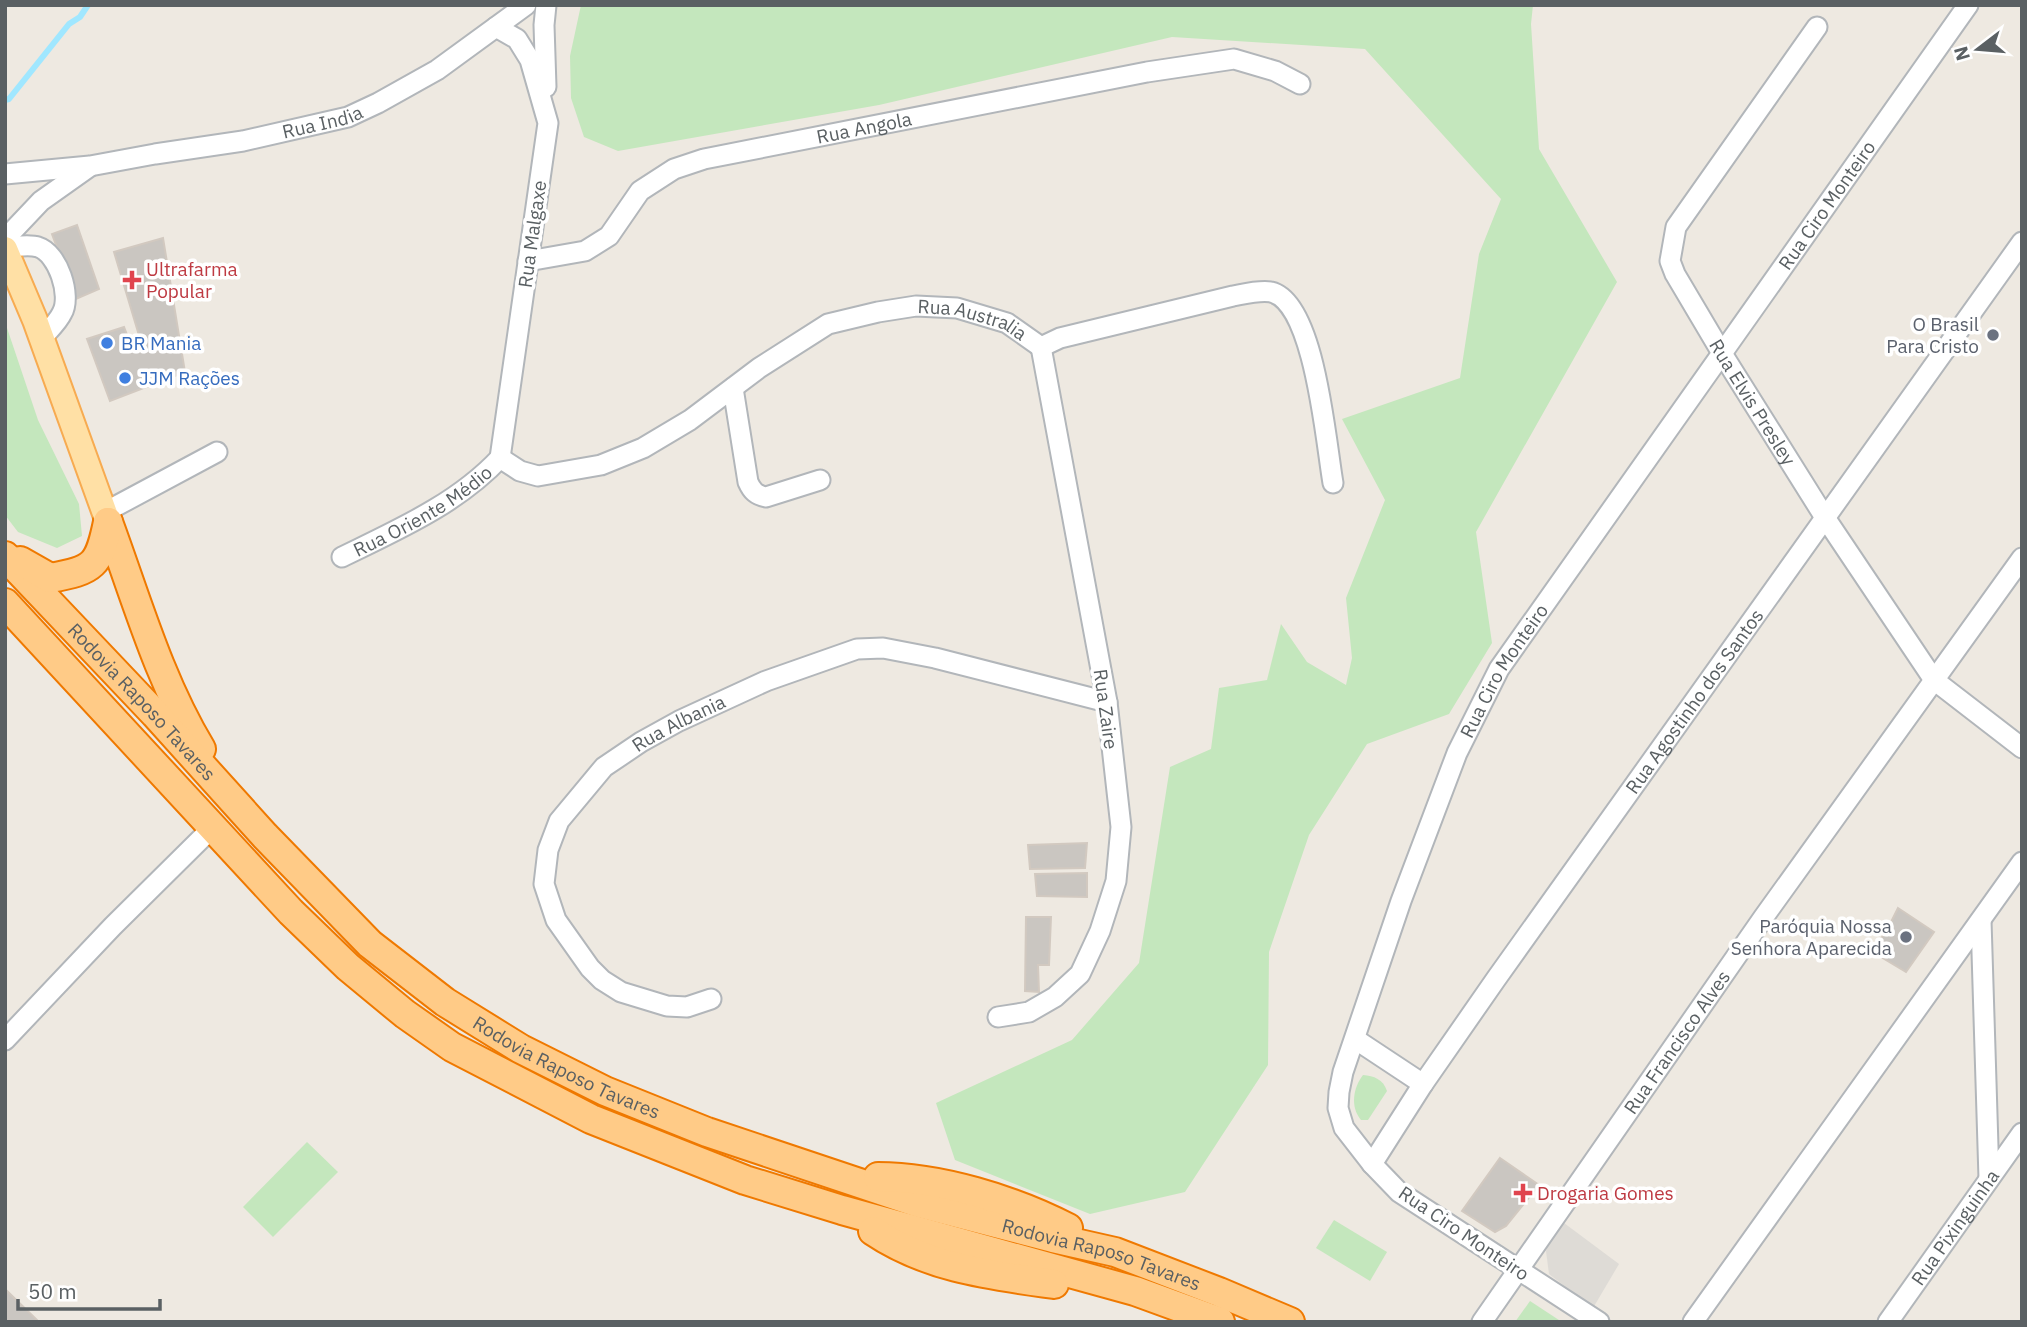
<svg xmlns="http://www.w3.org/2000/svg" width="2027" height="1327" viewBox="0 0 2027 1327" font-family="'IBM Plex Sans',sans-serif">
<rect width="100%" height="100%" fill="#eee9e1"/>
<path fill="#dedbd6" d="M 1564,1223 L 1619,1264 L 1593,1308 L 1549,1274 L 1546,1251 L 1549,1243 Z"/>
<g fill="#c4e7bd">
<path d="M 581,5 L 1533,5 L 1531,24 L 1539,149 L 1617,282 L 1476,532 L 1492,643 L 1449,714 L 1367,744 L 1309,835 L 1269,952 L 1268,1065 L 1185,1192 L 1090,1214 L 955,1160 L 936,1103 L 1072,1040 L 1139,963 L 1170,767 L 1211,749 L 1219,688 L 1267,680 L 1281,624 L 1307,662 L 1346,685 L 1352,658 L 1346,598 L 1385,500 L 1342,419 L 1460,378 L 1479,254 L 1501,199 L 1365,49 L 1172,37 L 879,105 L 618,151 L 584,137 L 571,98 L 570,56 Z"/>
<path d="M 5,322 L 38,420 L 79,504 L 82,536 L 57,548 L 18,532 L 5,515 Z"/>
<path d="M 1363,1075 C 1374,1076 1383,1079 1387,1091 L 1368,1120 L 1361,1120 C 1350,1107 1353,1088 1363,1075 Z"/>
<path d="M 307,1142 L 338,1172 L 273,1237 L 243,1207 Z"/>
<path d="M 1334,1220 L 1387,1252 L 1370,1281 L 1316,1248 Z"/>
<path d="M 1530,1301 L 1562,1322 L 1515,1322 Z"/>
</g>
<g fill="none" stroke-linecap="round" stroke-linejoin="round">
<path stroke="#a0e7ff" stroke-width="6" d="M 5,100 L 9,99 L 69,24 L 80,17 L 88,5"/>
</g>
<g fill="#cac6c1" stroke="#d2c9c0" stroke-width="2">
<path d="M 77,225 L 99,289 L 76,299 L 52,234 Z"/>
<path d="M 163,238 L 185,372 L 110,401 L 87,339 L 124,327 L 131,345 L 141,342 L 114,252 Z"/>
<path d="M 1087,843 L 1085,868 L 1030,869 L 1028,845 Z"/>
<path d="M 1087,873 L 1087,897 L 1037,896 L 1035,874 Z"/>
<path d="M 1898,908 L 1934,932 L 1906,972 L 1871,951 L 1886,932 Z"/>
<path d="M 1026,917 L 1051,917 L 1049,965 L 1038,965 L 1039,992 L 1025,991 Z"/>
<path d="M 1500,1158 L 1539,1185 L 1506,1226 L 1495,1232 L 1462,1211 Z"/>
<path d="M 5,1289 L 39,1322 L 5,1322 Z"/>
</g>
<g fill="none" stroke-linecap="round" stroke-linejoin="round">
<defs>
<g id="minor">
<path d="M 546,5 L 544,25 L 546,87"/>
<path d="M 496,27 L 517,39 L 530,60 L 548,123 L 500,458"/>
<path id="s1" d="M 1817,27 L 1676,227 L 1670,261 L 1675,274 L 1723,355 L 1824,516 L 1934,680 L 2022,748"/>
<path id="s2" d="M 5,174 L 90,166 L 155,154 L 243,141 L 348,117 L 378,103 L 437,70 L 526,5"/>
<path d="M 5,239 L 41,201 L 89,167"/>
<path d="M 5,247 C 15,247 29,244 38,247 C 58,253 72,296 62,313 C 58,322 48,331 41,339"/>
<path id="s3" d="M 528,261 L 585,251 L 609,236 L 640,191 L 674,169 L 704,159 L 1147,72 L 1234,59 L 1275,71 L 1300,84"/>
<path d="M 733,388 L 748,482 C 752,491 756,495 766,497 L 820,480"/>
<path id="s4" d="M 500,458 L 520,471 L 538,476 L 601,465 L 643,448 L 690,420 L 759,368 L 828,324 L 878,312 L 916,306 L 957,308 L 1007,323 L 1041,347 L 1060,338 L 1233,296 C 1244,294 1259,290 1271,292 C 1315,302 1326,444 1333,483"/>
<path d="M 105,512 L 217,452"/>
<path id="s5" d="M 342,557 C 397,530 457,504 500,458"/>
<path d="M 1981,920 L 1989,1179"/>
<path id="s6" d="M 711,999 L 687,1007 L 667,1006 L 621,992 L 602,980 L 590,968 L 556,920 L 544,884 L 548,850 L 559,821 L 604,767 L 641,742 L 679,721 L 766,681 L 857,649 L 883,648 L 935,658 L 1107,702"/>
<path d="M 998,1017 L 1029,1012 L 1055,997 L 1080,974 L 1100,931 L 1116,881 L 1121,827 L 1107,702 L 1041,347"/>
<path d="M 1355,1039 L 1423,1084"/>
<path d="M 5,1040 L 113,926 L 213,827"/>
<path id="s7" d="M 1372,1164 L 1423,1084 L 1496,979 L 2022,242"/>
<path id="s8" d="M 1482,1322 L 1763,918 L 2022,558"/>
<path id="s9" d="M 1599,1322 L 1399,1192 L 1372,1164 L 1344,1128 L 1338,1108 L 1339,1092 L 1343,1072 L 1401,901 L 1457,753 L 1499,669 L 1968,5"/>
<path d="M 1693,1322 L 2022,862"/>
<path id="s10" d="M 1888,1322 L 2022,1133"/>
</g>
<path id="major" d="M 5,249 L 35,320 L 108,522"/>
<g id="highway">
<path d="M 108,522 C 136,598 159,680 201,749"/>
<path id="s11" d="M 5,556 L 155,714 L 265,836 L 370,944 L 445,1002 L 521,1049 L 605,1091 L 707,1132 L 919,1203 L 1053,1238 L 1115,1252 L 1219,1292 L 1290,1322"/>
<path d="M 20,561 L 50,578 C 94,570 99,566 108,522"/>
<path d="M 5,603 L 291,912 L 348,967 L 405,1014 L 452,1047 L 591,1119 L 745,1180 L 842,1210 L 1135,1291 L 1220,1322"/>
<path d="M 878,1177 C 939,1177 1014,1200 1068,1228"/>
<path d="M 873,1231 C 928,1268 990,1275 1054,1284"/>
</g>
</defs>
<use href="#minor" stroke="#b2b6ba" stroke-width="23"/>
<use href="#major" stroke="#f7ab51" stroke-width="28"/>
<use href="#highway" stroke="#ef7900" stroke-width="32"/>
<use href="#minor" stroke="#fff" stroke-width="19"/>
<use href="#major" stroke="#ffe0a5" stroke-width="24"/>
<use href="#highway" stroke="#ffcb87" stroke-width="28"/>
</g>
<g fill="#e0444e" stroke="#fff" stroke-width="2.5">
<path d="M128.5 269.5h7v7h7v7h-7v7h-7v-7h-7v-7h7z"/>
<path d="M1519.5 1182.5h7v7h7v7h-7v7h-7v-7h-7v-7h7z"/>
</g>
<g fill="#6b7280" stroke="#fff" stroke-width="2.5">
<circle cx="1993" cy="335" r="7"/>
<circle cx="1906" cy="937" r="7"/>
</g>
<g fill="#3f7fe0" stroke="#fff" stroke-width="2.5">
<circle cx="107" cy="343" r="7"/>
<circle cx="125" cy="378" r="7"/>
</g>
<g text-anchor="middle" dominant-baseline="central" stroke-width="7" stroke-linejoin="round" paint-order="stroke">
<g font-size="19" fill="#5a6063" stroke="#fff">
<text stroke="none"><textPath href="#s2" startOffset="322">Rua India</textPath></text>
<text stroke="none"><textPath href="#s3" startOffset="376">Rua Angola</textPath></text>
<text stroke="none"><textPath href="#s9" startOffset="1381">Rua Ciro Monteiro</textPath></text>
<text transform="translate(532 234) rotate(-82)">Rua Malgaxe</text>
<text stroke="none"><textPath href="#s4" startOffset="523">Rua Australia</textPath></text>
<text stroke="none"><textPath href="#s1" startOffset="443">Rua Elvis Presley</textPath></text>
<text stroke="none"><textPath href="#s5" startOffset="93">Rua Oriente Médio</textPath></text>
<text stroke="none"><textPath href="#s9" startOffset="814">Rua Ciro Monteiro</textPath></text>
<text stroke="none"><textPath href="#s7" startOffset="564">Rua Agostinho dos Santos</textPath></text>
<text stroke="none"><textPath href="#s11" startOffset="200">Rodovia Raposo Tavares</textPath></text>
<text transform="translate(1106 709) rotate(82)">Rua Zaire</text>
<text stroke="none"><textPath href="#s6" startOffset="452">Rua Albania</textPath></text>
<text stroke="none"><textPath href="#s8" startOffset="341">Rua Francisco Alves</textPath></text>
<text stroke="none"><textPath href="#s11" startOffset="766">Rodovia Raposo Tavares</textPath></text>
<text stroke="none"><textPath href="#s10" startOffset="116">Rua Pixinguinha</textPath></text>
<text transform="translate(1464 1233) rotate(34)">Rua Ciro Monteiro</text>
<text stroke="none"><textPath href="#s11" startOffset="1334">Rodovia Raposo Tavares</textPath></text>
</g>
<g font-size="19" fill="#be3a42" stroke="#fff" text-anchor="start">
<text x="146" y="269">Ultrafarma<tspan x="146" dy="22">Popular</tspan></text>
<text x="1537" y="1193">Drogaria Gomes</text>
</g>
<g font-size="19" fill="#5b616d" stroke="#fff" text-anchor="end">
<text x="1979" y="324">O Brasil<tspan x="1979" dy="22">Para Cristo</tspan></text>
<text x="1892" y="926">Paróquia Nossa<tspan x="1892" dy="22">Senhora Aparecida</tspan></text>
</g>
<g font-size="19" fill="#366cbe" stroke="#fff" text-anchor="start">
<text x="121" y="343">BR Mania</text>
<text x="139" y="378">JJM Rações</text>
</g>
</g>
<rect width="2027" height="1327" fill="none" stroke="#5a6063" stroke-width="14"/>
<g transform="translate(1978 49) rotate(254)" stroke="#ffffff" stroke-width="5" paint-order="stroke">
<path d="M0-5L12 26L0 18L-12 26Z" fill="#5a6063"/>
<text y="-10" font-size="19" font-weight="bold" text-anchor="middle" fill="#5a6063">N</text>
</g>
<path d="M18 1299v10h142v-10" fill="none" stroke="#5a6063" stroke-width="3.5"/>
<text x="28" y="1299" font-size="21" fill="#5a6063" stroke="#ffffff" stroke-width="5" paint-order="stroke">50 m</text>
</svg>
